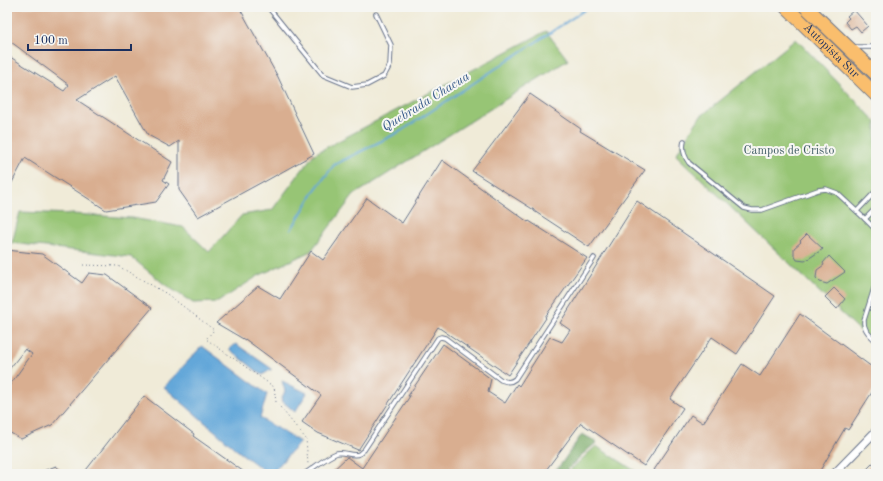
<svg xmlns="http://www.w3.org/2000/svg" width="883" height="481" viewBox="0 0 883 481" font-family="'Old Standard TT',serif">
<rect width="100%" height="100%" fill="#f6f6f2"/>
<filter id="ink" filterUnits="userSpaceOnUse"><feTurbulence type="fractalNoise" baseFrequency=".025" numOctaves="2"/><feDisplacementMap in="SourceGraphic" scale="8" xChannelSelector="R" yChannelSelector="G"/><feConvolveMatrix kernelMatrix="1 2 1 2 8 2 1 2 1" color-interpolation-filters="sRGB"/></filter>
<filter id="wash" filterUnits="userSpaceOnUse"><feTurbulence type="fractalNoise" baseFrequency=".012" numOctaves="4" result="noise"/><feDisplacementMap in="SourceGraphic" scale="16" xChannelSelector="R" yChannelSelector="G"/><feGaussianBlur stdDeviation="0.9" result="paint"/><feColorMatrix in="noise" values="0 0 0 0 0 0 0 0 0 0 0 0 0 0 0 0 0 1.4 0 .05"/><feComposite in="paint" operator="in"/></filter>
<g filter="url(#wash)">
<rect width="100%" height="100%" fill="#f0ebd8"/>
<g fill="#97c574" stroke="#597a69">
<path d="M 546,31 L 568,60 L 354,195 L 311,251 L 258,276 L 218,302 L 193,303 L 164,284 L 131,257 L 12,243 L 20,212 L 72,214 L 132,218 L 183,227 L 209,252 L 242,215 L 272,210 L 314,154 Z"/>
<path d="M 796,39 L 876,122 L 876,346 L 676,155 L 684,141 L 700,117 Z"/>
<path d="M 596,446 L 640,474 L 566,474 Z"/>
</g>
<path fill="#79aa66" stroke="#4a6c62" d="M 582,434 L 597,442 L 583,454 L 563,474 L 551,474 L 559,467 Z"/>
<g fill="#64a7d9" stroke="#406b9c">
<path d="M 236,344 L 272,369 L 262,375 L 229,349 Z"/>
<path d="M 202,346 L 267,394 L 260,418 L 300,442 L 271,474 L 269,474 L 238,451 L 164,387 Z"/>
<path d="M 282,381 L 307,393 L 295,412 L 281,400 L 285,391 Z"/>
</g>
<g fill="none" stroke-linecap="round" stroke-linejoin="round">
<path stroke="#64a7d9" stroke-width="2" d="M 291,230 L 315,190 L 334,165 L 401,131 L 589,7"/>
</g>
<g id="blocks">
<g fill="#d9ae90">
<path d="M 7,7 L 239,7 L 278,77 L 314,154 L 264,182 L 264,181 L 198,217 L 179,190 L 179,141 L 170,147 L 148,135 L 115,76 L 77,100 L 172,162 L 163,180 L 169,184 L 156,202 L 106,210 L 25,158 L 7,192 L 7,55 L 64,91 L 69,85 L 7,39 Z"/>
<path d="M 854,10 L 868,26 L 861,32 L 856,26 L 851,29 L 845,22 L 849,18 L 847,16 Z"/>
<path d="M 530,94 L 581,129 L 580,131 L 645,170 L 589,247 L 534,211 L 534,210 L 472,171 Z"/>
<path d="M 442,160 L 528,222 L 529,221 L 587,258 L 545,317 L 546,318 L 508,375 L 438,327 L 358,450 L 318,433 L 302,422 L 321,395 L 245,339 L 245,340 L 216,323 L 258,286 L 280,299 L 311,251 L 323,260 L 367,198 L 402,223 Z"/>
<path d="M 637,201 L 775,296 L 737,354 L 712,337 L 670,399 L 683,408 L 644,466 L 581,423 L 543,474 L 329,474 L 347,457 L 362,468 L 410,396 L 408,396 L 443,344 L 491,379 L 488,392 L 505,403 L 517,384 L 519,386 L 550,337 L 562,342 L 570,330 L 560,323 Z"/>
<path d="M 807,234 L 823,249 L 805,261 L 797,260 L 794,255 L 794,248 L 801,242 L 800,241 Z"/>
<path d="M 7,250 L 42,254 L 82,283 L 89,273 L 107,275 L 152,308 L 52,425 L 21,439 L 7,431 L 7,389 L 32,354 L 25,349 L 7,372 Z"/>
<path d="M 829,256 L 845,272 L 827,284 L 820,282 L 816,278 L 817,270 L 824,265 L 823,263 Z"/>
<path d="M 834,288 L 845,299 L 837,309 L 825,297 Z"/>
<path d="M 800,314 L 876,370 L 876,386 L 848,430 L 845,428 L 818,474 L 660,474 L 654,470 L 691,415 L 703,423 L 742,364 L 760,376 Z"/>
<path d="M 144,396 L 194,434 L 193,436 L 247,474 L 83,474 Z"/>
<path d="M 876,460 L 876,474 L 862,474 Z"/>
<path d="M 56,466 L 65,474 L 35,474 Z"/>
</g>
</g>
</g>
<g filter="url(#ink)">
<use href="#blocks" fill-opacity="0" stroke="#667189" stroke-width="1"/>
<g fill="none" stroke-linecap="round" stroke-linejoin="round">
<defs>
<g id="lane">
<path d="M 268,7 L 323,75 L 352,87 L 367,85 L 384,76 L 390,65 L 391,45 L 376,14"/>
<path d="M 853,47 L 873,47 L 875,48"/>
<path d="M 684,141 C 682,149 684,156 689,163 L 744,208 L 752,210 L 762,210 L 818,190 L 826,189 L 837,193 L 865,219 L 876,230"/>
<path d="M 857,211 L 876,191"/>
<path d="M 865,219 L 876,208"/>
<path d="M 876,282 L 864,320 C 863,330 870,335 876,341"/>
<path d="M 304,474 C 314,468 326,457 337,453 C 344,451 352,457 359,454 C 361,453 362,451 364,450 L 438,338 L 441,337 L 445,338 L 501,380 C 507,382 510,383 515,379 L 594,258"/>
</g>
<path id="street" d="M 834,474 L 876,431"/>
<g id="highway">
<path id="s1" d="M 786,7 L 876,95"/>
<path d="M 806,7 L 876,74"/>
</g>
</defs>
<use href="#lane" stroke="#667189" stroke-width="5.5"/>
<use href="#street" stroke="#667189" stroke-width="9"/>
<use href="#highway" stroke="#667189" stroke-width="15"/>
<path stroke="#667189" stroke-width="1" stroke-dasharray="1 3" stroke-linecap="butt" d="M 83,265 L 118,266 L 167,294 L 214,330 L 206,339 L 274,387 L 276,402 L 306,439 L 308,464"/>
<use href="#lane" stroke="#fff" stroke-width="3.5"/>
<use href="#street" stroke="#fff" stroke-width="7"/>
<use href="#highway" stroke="#fabe6d" stroke-width="13"/>
</g>
</g>
<g text-anchor="middle" dominant-baseline="central" stroke-width="4" stroke-linejoin="round" paint-order="stroke">
<g font-size="12" fill="#1b2f5e" stroke="#f6f6f2">
<text stroke="none"><textPath href="#s1" startOffset="63">Autopista Sur</textPath></text>
</g>
<g font-size="12" fill="#405c65" stroke="#f6f6f2">
<text x="789" y="151">Campos de Cristo</text>
</g>
<g font-size="13" font-style="italic" fill="#355989" stroke="#f6f6f2">
<text transform="translate(426 102) rotate(-32)">Quebrada Chacua</text>
</g>
</g>
<rect width="883" height="481" fill="none" stroke="#f6f6f2" stroke-width="24"/>
<path d="M28 44v6h103v-6" fill="none" stroke="#1b2f5e" stroke-width="2"/>
<text x="34" y="44" font-size="12" fill="#1b2f5e" stroke="#f6f6f2" stroke-width="3" paint-order="stroke">100 m</text>
</svg>
